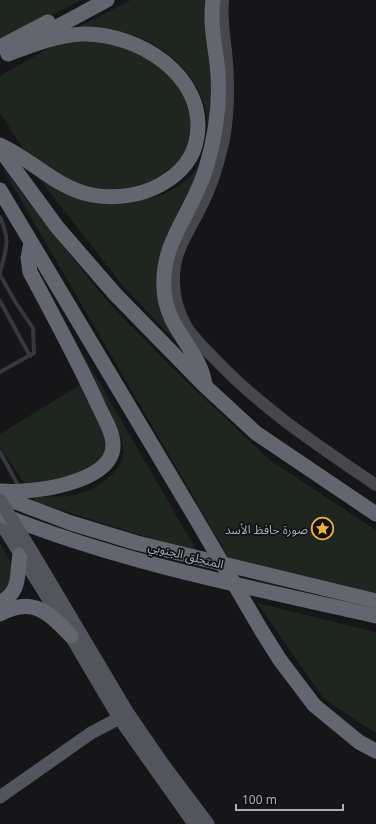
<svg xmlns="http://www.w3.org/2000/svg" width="376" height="824" viewBox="0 0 376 824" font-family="'Noto Sans','Noto Sans Arabic',sans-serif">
<rect width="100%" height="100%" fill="#161618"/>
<g fill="#1e261f">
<path d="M 0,0 L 81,0 L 0,42 Z"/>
<path d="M 131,0 L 211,0 L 212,150 L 170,243 L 179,345 L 124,287 L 34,172 C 56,180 78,188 100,195 C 107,198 115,203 123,203 C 133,204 146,199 155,197 C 177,190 193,179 202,158 C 225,101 178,46 124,33 C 106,28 88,30 70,31 Z"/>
<path d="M 71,39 L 122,43 L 177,77 L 198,132 L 176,175 L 122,193 L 79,187 L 26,153 L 0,113 L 0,76 L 58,43 Z"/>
<path d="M 0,164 L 49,229 L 108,302 L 171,367 L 271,461 L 376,530 L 376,595 L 230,560 Z"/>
<path d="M 62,318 L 198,553 L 36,502 L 33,497 C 51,496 74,498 90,490 C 102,484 121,470 123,456 C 127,434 96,387 86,367 C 77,351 70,334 62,318 Z"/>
<path d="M 83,383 L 110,444 L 94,473 L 26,485 L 0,447 L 0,434 Z"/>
<path d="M 0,543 L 17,574 L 0,605 Z"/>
<path d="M 257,603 L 376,632 L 376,733 L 324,699 Z"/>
</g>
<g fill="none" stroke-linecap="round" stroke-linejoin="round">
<g stroke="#37383d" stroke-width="4">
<path d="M 0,217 C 11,242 6,248 0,273"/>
<path d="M 0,275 L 16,303 L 33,328 L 34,353 L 0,372"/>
<path d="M 0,301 L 30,356"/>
<path d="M 0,452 L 19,487"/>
</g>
<path stroke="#45474d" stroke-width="12" d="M 223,0 C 221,18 224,34 226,51 C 229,80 229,110 224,139 C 219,162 212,186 201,207 C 192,226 179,244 175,265 C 172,286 175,306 185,324 C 192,337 204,348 214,358 C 262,409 319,446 376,485"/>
<g stroke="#53555c" stroke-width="13">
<path d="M 0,522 L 54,608 L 119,718 L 194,824"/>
<path d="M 34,555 L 128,713 L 163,764 L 208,824"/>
<path d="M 0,797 L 91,733 L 127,714"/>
</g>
<g stroke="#63666e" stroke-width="15">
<path d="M 40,36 L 107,0"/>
<path d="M 0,47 L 48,22"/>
<path d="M 0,145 C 33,160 56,188 92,195 C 115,199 140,196 160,185 C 180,174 194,159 197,137 C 207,75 137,33 83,34 C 57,35 32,45 8,54"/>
<path d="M 0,149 L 57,227 L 115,294 L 205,386 L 256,433 L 376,514"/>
<path d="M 0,190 L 195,517"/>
<path d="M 205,385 C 200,348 166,331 164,289 C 161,240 193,213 206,168 C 216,135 221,97 217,63 C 214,41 210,22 213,0"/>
<path d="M 0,491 C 28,494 115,484 113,444 C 113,432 104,418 99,407 C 78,361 54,317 30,272 L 28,258 L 31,243"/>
<path d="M 0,496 L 71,523 L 137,543 L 376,601"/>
<path d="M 0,514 C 121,563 249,587 376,616"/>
<path d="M 0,603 C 22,590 16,576 20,555"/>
<path d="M 0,614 C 32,596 49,612 71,636"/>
<path d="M 263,633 L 280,660 L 314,705 L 359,742 L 376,751"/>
</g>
<path stroke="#53555c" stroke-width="13" d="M 0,500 L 34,555"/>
<path stroke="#63666e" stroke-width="15" d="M 195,517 L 263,633"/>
</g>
<defs>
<symbol id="sight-ring" viewBox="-11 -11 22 22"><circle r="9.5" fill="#111113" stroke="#f2b134" stroke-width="1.5"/><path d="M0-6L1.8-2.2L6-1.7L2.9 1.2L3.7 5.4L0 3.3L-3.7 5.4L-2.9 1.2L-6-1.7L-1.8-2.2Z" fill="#f2b134"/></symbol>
</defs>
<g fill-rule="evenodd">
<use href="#sight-ring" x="310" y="516" width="25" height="25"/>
</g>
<g text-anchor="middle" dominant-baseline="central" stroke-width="3.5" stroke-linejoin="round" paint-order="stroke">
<g font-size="12" fill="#a8adb8" stroke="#111113" text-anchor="end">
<text x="308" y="529">صورة حافظ الأسد</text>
</g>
<g font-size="12" fill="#a8adb8" stroke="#111113">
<text transform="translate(186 555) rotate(14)">المتحلق الجنوبي</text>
</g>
</g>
<path d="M236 804v6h107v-6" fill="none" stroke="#a8adb8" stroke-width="2"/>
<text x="242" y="804" font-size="12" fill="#a8adb8" stroke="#111113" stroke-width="3" paint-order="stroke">100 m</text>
</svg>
